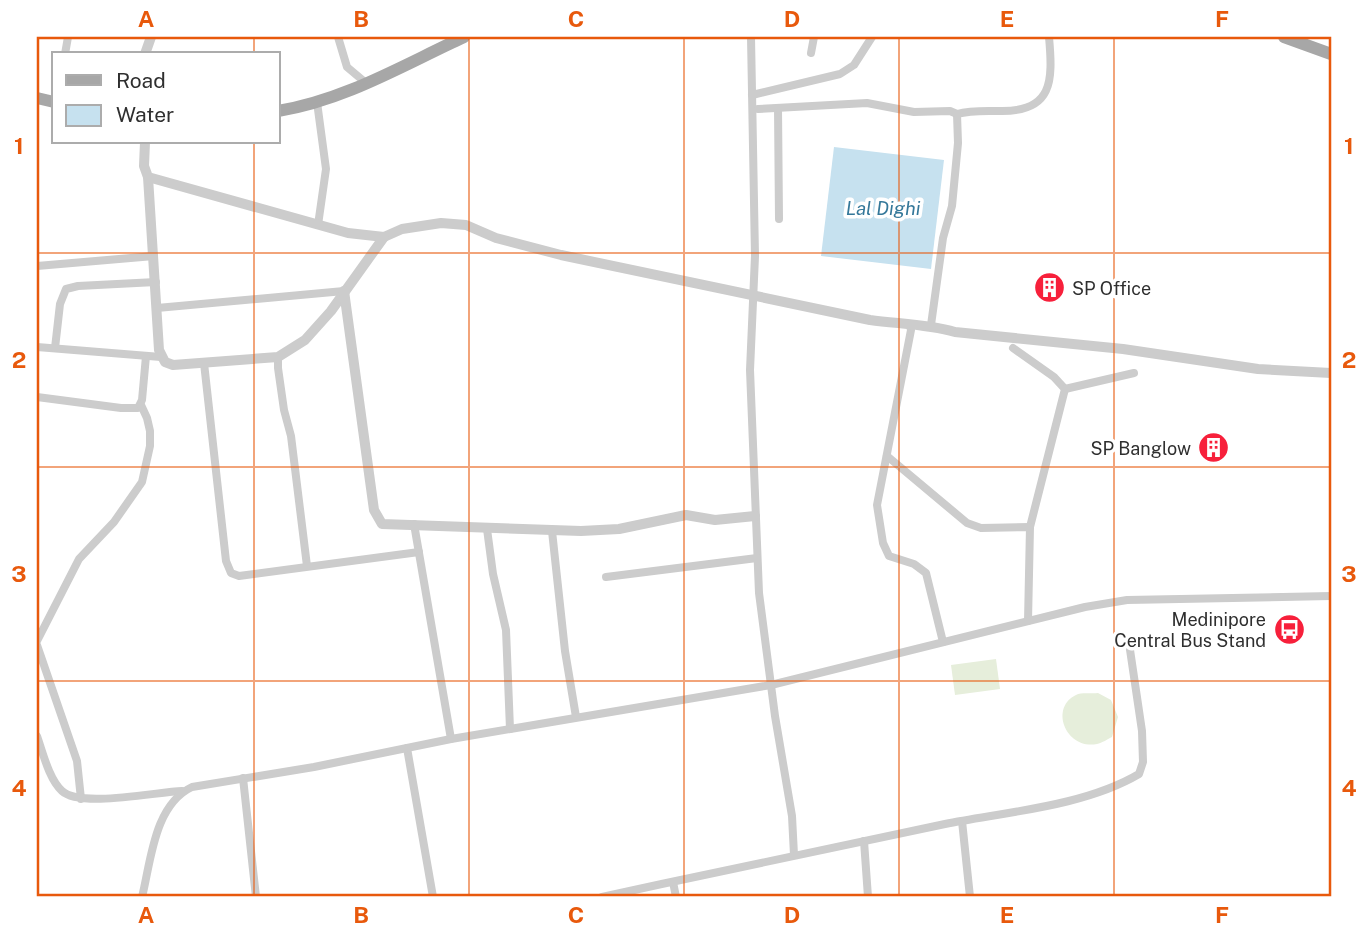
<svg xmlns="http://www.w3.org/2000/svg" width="1368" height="934" viewBox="0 0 1368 934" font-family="'Public Sans',sans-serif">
<rect width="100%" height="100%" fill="#fff"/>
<g fill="#e6eedb">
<path d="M 996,659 L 1000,689 L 955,695 L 951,665 Z"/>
<path d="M 1098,693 L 1111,700 L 1118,717 L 1112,737 C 1108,739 1102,743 1097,744 C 1066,750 1049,708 1076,695 C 1081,692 1092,694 1098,693 Z"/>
</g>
<path fill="#c6e1ef" d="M 834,147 L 944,160 L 931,269 L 821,256 Z"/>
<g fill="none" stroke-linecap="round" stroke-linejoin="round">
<g stroke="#ccc" stroke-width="8">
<path d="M 338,37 L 347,67 L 366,83"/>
<path d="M 751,37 L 755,256 L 750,370 L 759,593 L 775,716 L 792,816 L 794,855"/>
<path d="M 811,53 L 814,37"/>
<path d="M 65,54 L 68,37"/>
<path d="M 752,95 L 840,74 L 854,65 L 872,37"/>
<path d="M 317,102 L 326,169 L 318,225"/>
<path d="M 778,108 L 779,219"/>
<path d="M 758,109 L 867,103 L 914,112 L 950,111 L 957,114 L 958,143 L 952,206 L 943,238 L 931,325"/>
<path d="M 957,114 C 971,110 985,111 1000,111 C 1053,112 1053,81 1049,37"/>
<path d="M 37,266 L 154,256"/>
<path d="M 157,308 L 344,291"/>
<path d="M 910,326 L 911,330 L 877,505 L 883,543 L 889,556 L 914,564 L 926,573 L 943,642"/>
<path d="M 37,347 L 161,357"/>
<path d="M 55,348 L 60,304 L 66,289 L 78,286 L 156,282"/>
<path d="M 1013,348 L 1054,377 L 1065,389 L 1030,527"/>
<path d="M 278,357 L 278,368 L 284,410 L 291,436 L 307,566"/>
<path d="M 204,363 L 226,561 L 231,573 L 239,576 L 419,552"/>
<path d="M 1065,389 L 1134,373"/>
<path d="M 37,397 L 121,408 L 138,408 L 142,400 L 146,356"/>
<path d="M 887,456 L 967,523 L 981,528 L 1030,527 L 1028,621"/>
<path d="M 414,524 L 451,739"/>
<path d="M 487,529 L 493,574 L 506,630 L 510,729"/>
<path d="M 552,531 L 565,651 L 576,717"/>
<path d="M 606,577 L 757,558"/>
<path d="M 37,641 L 79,559 L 114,522 L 142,482 L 150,446 L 150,431 L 147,418 L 141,405"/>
<path d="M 37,645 L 77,761 L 81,799"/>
<path d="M 37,736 C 43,753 49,779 62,791 C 80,808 156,792 182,791"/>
<path d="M 407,748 L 433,897"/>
<path d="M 243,778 L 256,897"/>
<path d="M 962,821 L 970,897"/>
<path d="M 864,841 L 868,897"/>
<path d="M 673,882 L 676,897"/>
<path d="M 142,897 C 151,861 154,805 192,787 L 314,767 L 451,739 L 771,685 L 1085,607 L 1127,600 L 1331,596"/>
<path d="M 602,897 C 716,872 830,848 945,824 C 1006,812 1085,806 1139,774 L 1143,762 L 1142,731 L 1129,643"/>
</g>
<g stroke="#ccc" stroke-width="10">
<path d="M 145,54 L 151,37"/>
<path d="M 145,142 L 144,166 L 148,177 L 348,233 L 384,237 L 402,229 L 441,223 L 466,225 L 496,238 L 561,255 L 870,320 C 899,324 927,324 955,332 L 1123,349 L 1258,369 L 1331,373"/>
<path d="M 148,177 L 159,350 L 165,362 L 173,365 L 278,357 L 305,340 L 331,311 L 384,237"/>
<path d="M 344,291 L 374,510 L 382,524 L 581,531 L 619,529 L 686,515 L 715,520 L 755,516"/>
</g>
<g stroke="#a7a7a7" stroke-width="12">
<path d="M 1284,37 L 1331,54"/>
<path d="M 37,98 L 54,102"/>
<path d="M 278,111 C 345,100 403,65 464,37"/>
</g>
</g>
<path fill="none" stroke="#e8590c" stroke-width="2" stroke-opacity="0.55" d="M 254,37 L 254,54M 469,37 L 469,897M 684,37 L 684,897M 899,37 L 899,897M 1114,37 L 1114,897M 254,142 L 254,897M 37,253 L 1331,253M 37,467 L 1331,467M 37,681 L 1331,681"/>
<defs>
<symbol id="building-disc" viewBox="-11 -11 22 22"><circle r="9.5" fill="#f7203b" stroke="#fff"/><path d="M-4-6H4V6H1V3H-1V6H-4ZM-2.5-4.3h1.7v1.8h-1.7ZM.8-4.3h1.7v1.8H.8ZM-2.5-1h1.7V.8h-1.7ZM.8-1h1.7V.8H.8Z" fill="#fff"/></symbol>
<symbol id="bus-disc" viewBox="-11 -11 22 22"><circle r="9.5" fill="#f7203b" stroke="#fff"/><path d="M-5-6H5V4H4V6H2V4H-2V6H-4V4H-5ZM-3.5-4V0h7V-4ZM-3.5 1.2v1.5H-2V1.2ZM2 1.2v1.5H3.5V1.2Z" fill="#fff"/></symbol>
</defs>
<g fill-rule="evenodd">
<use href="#building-disc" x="1032" y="270" width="35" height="35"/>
<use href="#building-disc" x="1196" y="430" width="35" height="35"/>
<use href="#bus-disc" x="1272" y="612" width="35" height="35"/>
</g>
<g text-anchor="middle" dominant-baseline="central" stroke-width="7" stroke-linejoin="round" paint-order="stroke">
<g font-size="18" fill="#2f2f2f" stroke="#fff" text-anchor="end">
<text x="1072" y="288" text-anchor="start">SP Office</text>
<text x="1191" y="448">SP Banglow</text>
<text x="1266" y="619">Medinipore<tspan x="1266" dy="21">Central Bus Stand</tspan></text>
</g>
<g font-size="19" font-style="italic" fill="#34789a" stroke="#fff">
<text x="883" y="208">Lal Dighi</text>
</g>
</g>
<rect width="1368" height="934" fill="none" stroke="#ffffff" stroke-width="77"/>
<rect x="52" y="52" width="228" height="91" fill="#ffffff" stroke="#acacac" stroke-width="2"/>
<rect x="66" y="75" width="35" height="10" fill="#a7a7a7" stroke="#acacac" stroke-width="2"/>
<text x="116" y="88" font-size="21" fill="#2f2f2f">Road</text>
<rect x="66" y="105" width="35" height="21" fill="#c6e1ef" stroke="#acacac" stroke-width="2"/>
<text x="116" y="122" font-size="21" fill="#2f2f2f">Water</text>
<rect x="38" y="38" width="1292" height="857" fill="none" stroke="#e8590c" stroke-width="2.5"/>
<g font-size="23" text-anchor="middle" font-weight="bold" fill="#e8590c">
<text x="146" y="27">A</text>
<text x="361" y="27">B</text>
<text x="576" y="27">C</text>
<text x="792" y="27">D</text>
<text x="1007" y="27">E</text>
<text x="1222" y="27">F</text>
<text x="19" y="154">1</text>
<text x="1349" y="154">1</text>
<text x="19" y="368">2</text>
<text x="1349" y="368">2</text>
<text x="19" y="582">3</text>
<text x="1349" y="582">3</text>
<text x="19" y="796">4</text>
<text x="1349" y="796">4</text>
<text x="146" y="923">A</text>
<text x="361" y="923">B</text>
<text x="576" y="923">C</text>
<text x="792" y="923">D</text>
<text x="1007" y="923">E</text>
<text x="1222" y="923">F</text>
</g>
</svg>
